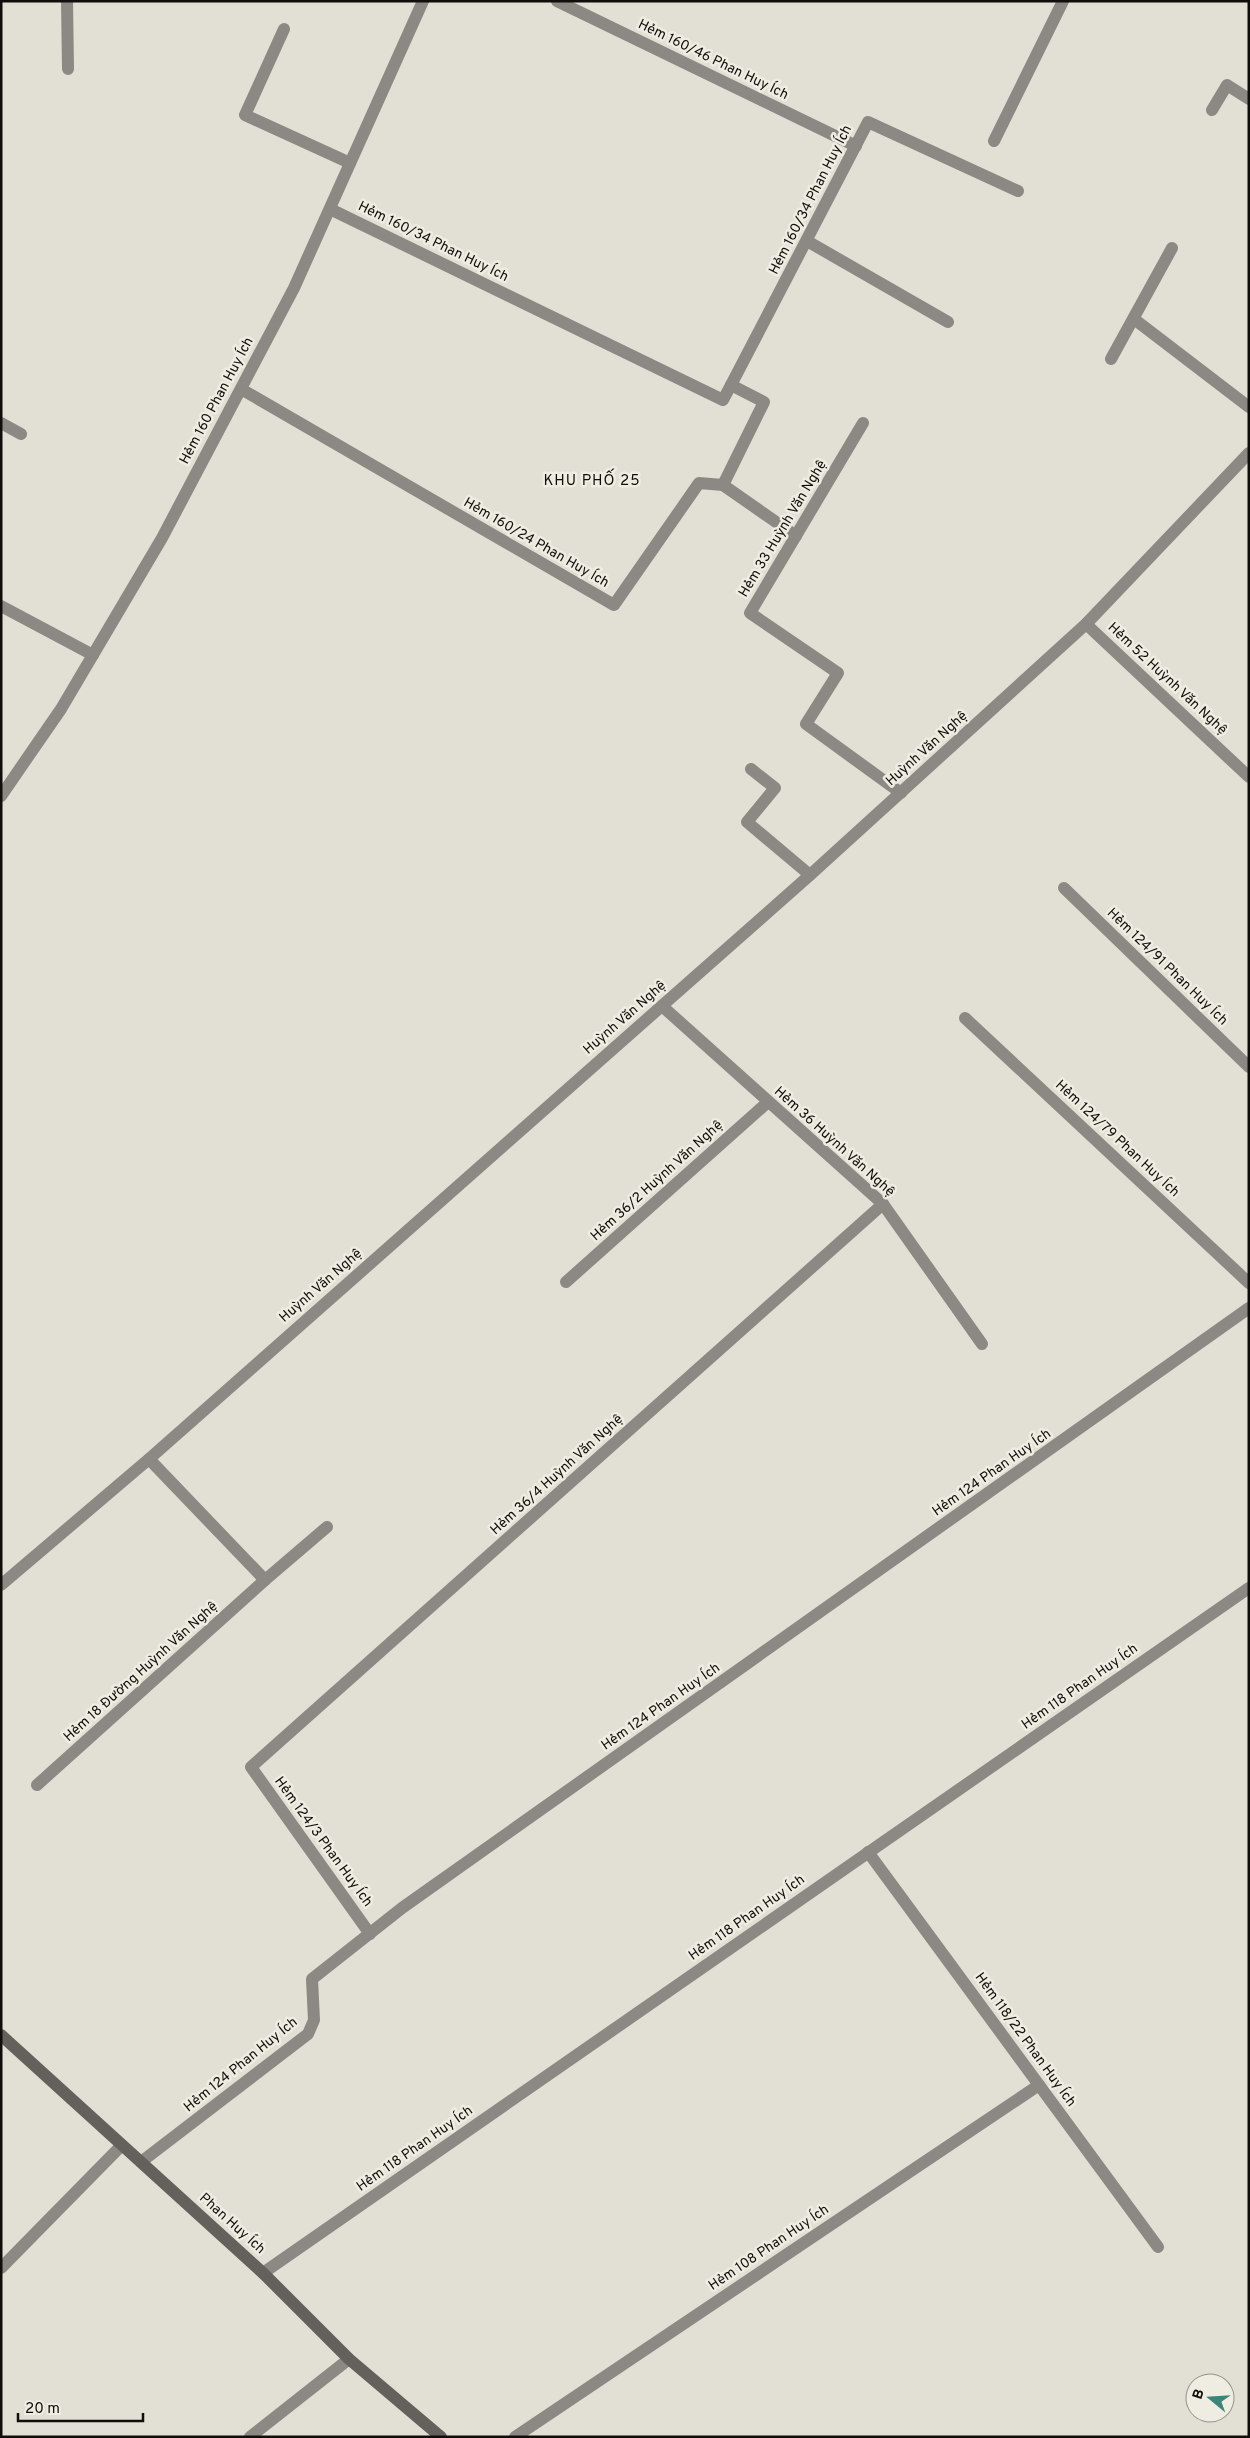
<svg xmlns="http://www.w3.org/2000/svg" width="1250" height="2438" viewBox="0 0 1250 2438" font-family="Overpass,sans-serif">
<rect width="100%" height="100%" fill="#e2dfd5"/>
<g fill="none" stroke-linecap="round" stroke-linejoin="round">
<g stroke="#8c8985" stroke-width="12">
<path d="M 67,1 L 68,69"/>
<path d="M 557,1 L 856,146"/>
<path d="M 284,29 L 245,115 L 350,163"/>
<path d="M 1212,110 L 1227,85 L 1249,99"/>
<path d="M 994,141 L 1063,1"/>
<path d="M 330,209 L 723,400 L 731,385"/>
<path d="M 807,241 L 948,322"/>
<path d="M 1111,359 L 1172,248"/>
<path d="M 241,389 L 614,605 L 699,483 L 723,485 L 764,402 L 731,385 L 868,122 L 1018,191"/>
<path d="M 1,423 L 21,434"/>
<path d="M 863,423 L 750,613 L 838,673 L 806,724 L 901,793"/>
<path d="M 723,485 L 796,536"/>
<path d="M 1,606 L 93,655"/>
<path d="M 1086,624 L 1249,777"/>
<path d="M 751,769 L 775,788 L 747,822 L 810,875"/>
<path d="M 1064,888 L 1249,1067"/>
<path d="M 662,1006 L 883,1204 L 982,1344"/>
<path d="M 965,1018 L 1249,1283"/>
<path d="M 566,1282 L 768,1102"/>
<path d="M 149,1459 L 265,1580 L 327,1527"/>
<path d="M 37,1785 L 265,1580"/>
<path d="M 868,1852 L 1158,2247"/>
<path d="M 370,1934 L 251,1767 L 883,1204"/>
<path d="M 141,2162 L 308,2034 L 314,2020 L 312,1979 L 402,1908 L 1249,1308"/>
<path d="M 1,2268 L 122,2145"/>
<path d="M 263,2273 L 1249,1588"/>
<path d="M 250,2437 L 349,2359"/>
<path d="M 515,2437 L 1039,2085"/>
</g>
<g stroke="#8c8985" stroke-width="12">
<path d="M 1134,319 L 1249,407"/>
<path d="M 1,796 L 61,709 L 162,538 L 294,288 L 423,1"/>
<path d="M 1,1585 L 149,1459 L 810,875 L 1086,624 L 1249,453"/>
</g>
<path stroke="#64605b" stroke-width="12" d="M 1,2035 L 263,2273 L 349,2359 L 441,2437"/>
</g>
<g text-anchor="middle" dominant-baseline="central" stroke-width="5" stroke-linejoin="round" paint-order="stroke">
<g font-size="14" fill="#100e0b" stroke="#efece2">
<text transform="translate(713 60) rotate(26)">Hẻm 160/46 Phan Huy Ích</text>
<text transform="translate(811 200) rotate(-63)">Hẻm 160/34 Phan Huy Ích</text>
<text transform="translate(433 242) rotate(26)">Hẻm 160/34 Phan Huy Ích</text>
<text transform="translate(217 401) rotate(-62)">Hẻm 160 Phan Huy Ích</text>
<text transform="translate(783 529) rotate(-59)">Hẻm 33 Huỳnh Văn Nghệ</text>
<text transform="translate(536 543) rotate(30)">Hẻm 160/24 Phan Huy Ích</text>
<text transform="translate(1167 679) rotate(43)">Hẻm 52 Huỳnh Văn Nghệ</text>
<text transform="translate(927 749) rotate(-42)">Huỳnh Văn Nghệ</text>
<text transform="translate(1167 967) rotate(44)">Hẻm 124/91 Phan Huy Ích</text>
<text transform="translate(625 1018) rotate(-41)">Huỳnh Văn Nghệ</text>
<text transform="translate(1117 1139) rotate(43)">Hẻm 124/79 Phan Huy Ích</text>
<text transform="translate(834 1142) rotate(42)">Hẻm 36 Huỳnh Văn Nghệ</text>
<text transform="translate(657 1181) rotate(-42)">Hẻm 36/2 Huỳnh Văn Nghệ</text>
<text transform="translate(321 1286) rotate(-41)">Huỳnh Văn Nghệ</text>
<text transform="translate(992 1473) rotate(-35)">Hẻm 124 Phan Huy Ích</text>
<text transform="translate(557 1475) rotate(-42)">Hẻm 36/4 Huỳnh Văn Nghệ</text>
<text transform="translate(141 1672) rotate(-42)">Hẻm 18 Đường Huỳnh Văn Nghệ</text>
<text transform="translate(1080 1687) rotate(-35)">Hẻm 118 Phan Huy Ích</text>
<text transform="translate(661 1707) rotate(-35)">Hẻm 124 Phan Huy Ích</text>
<text transform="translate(323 1842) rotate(54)">Hẻm 124/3 Phan Huy Ích</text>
<text transform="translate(747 1918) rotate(-35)">Hẻm 118 Phan Huy Ích</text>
<text transform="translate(1025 2040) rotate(54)">Hẻm 118/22 Phan Huy Ích</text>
<text transform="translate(241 2065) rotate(-39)">Hẻm 124 Phan Huy Ích</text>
<text transform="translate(415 2149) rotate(-35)">Hẻm 118 Phan Huy Ích</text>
<text transform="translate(232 2224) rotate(42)">Phan Huy Ích</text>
<text transform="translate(769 2248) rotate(-34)">Hẻm 108 Phan Huy Ích</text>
</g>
<g font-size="15" letter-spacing="1" fill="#100e0b" stroke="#efece2">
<text x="592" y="481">KHU PHỐ 25</text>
</g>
</g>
<rect width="1250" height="2438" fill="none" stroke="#100e0b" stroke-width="5"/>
<g transform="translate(1210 2398) rotate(288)"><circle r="24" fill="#efece2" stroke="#96938c"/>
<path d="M0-4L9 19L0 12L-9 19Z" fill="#3f8479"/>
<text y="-8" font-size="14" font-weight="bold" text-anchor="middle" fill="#100e0b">B</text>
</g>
<path d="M18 2413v8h125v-8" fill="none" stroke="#100e0b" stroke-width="2.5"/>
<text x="25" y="2413" font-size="15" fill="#100e0b" stroke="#efece2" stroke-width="4" paint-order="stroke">20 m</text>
</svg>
